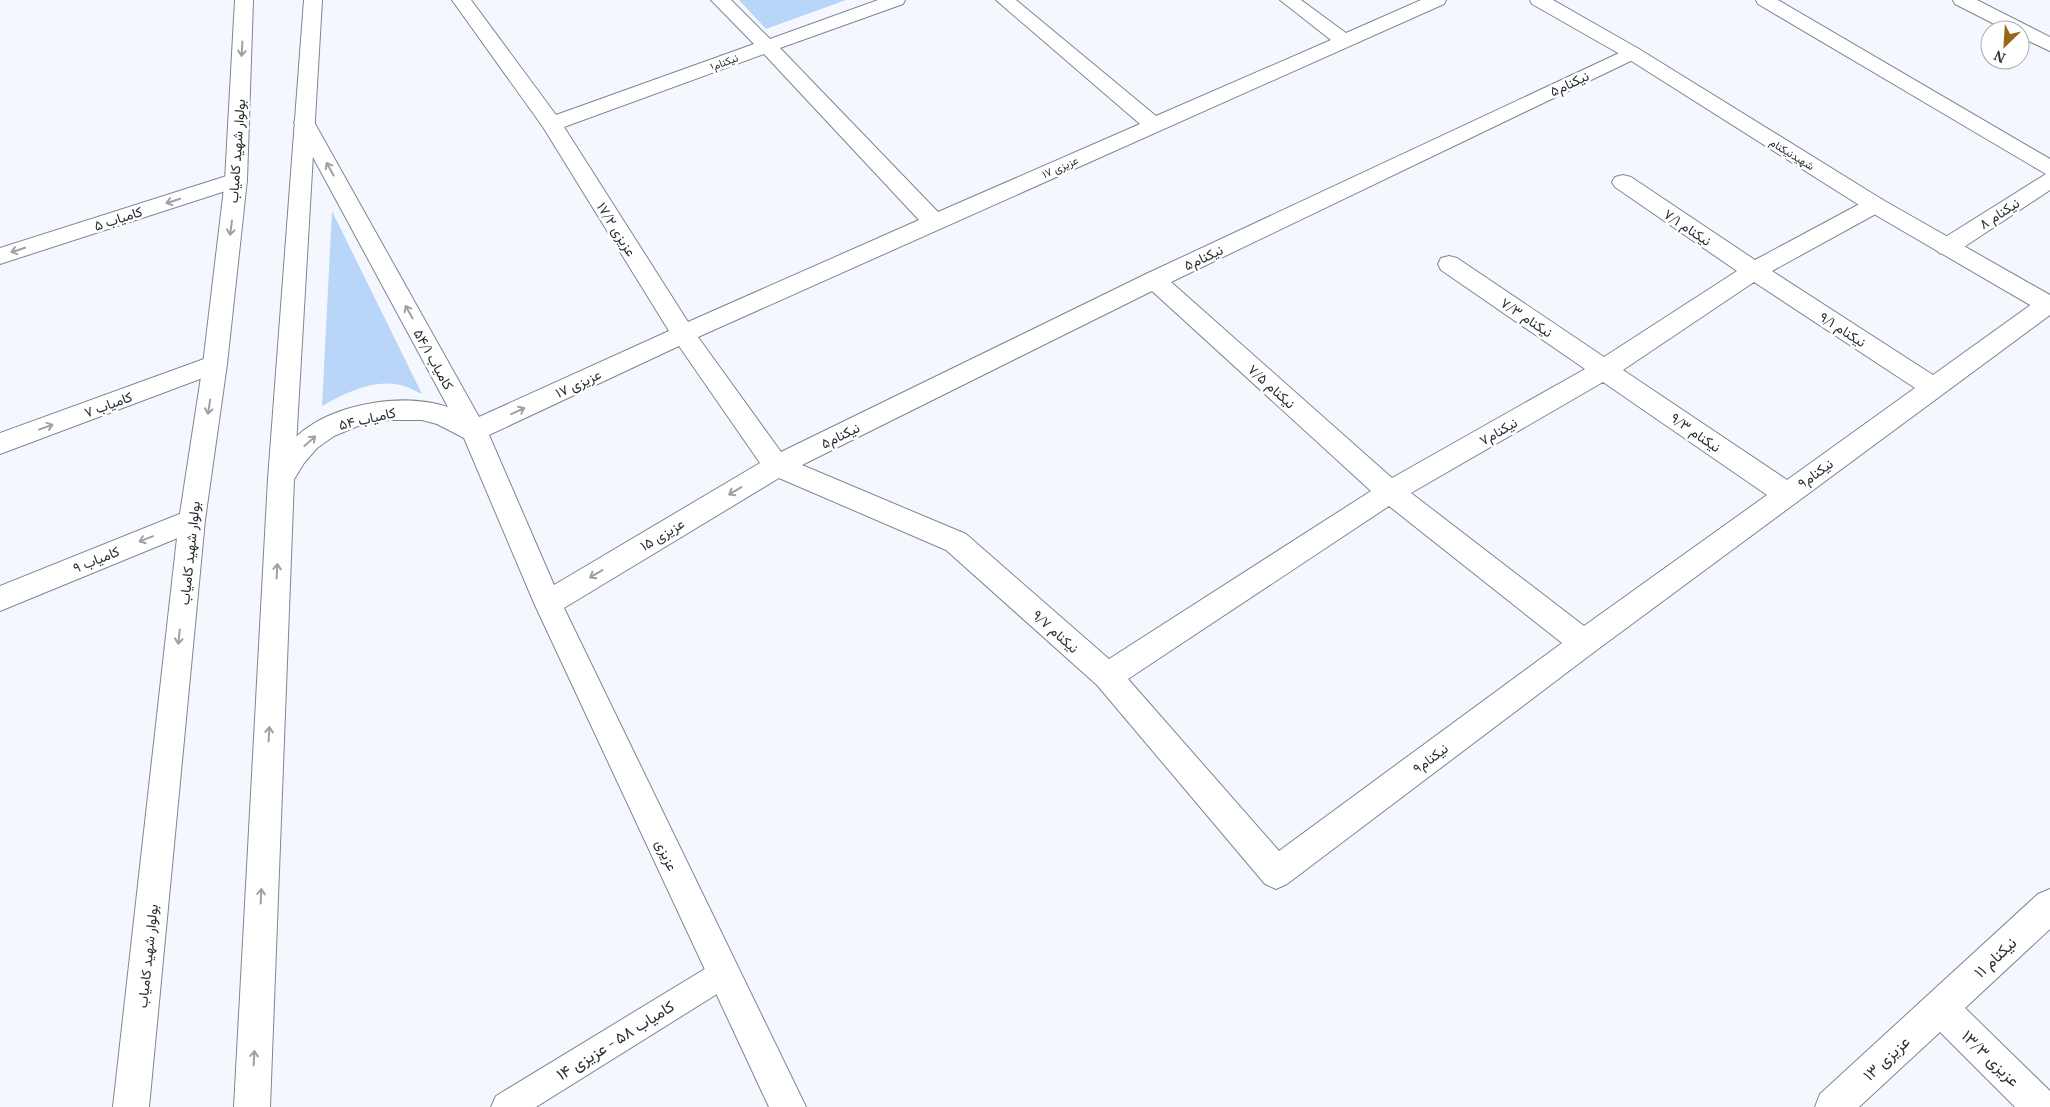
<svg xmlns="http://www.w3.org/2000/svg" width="2050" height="1107" viewBox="0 0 2050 1107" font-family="'PT Serif',Vazirmatn,serif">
<rect width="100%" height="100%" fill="#f4f8fe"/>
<g fill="#b9d6f8">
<path d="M 739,0 L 846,0 L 766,29 Z"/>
<path d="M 332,211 L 422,394 C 415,391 407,386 400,385 C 372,379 346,393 322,406 Z"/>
</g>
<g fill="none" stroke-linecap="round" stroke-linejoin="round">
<defs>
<path id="service" d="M 723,959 L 733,964 L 738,974 L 733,984 L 536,1107 L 491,1107 L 496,1096 L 713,964 Z"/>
<g id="minor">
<path d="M 452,0 L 471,0 L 556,115 L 754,44 L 711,0 L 731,0 L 770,39 L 878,0 L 905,0 L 903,4 L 780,48 L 938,212 L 1140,124 L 996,0 L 1016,0 L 1156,116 L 1331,40 L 1280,0 L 1301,0 L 1346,33 L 1421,0 L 1446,0 L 1444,4 L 698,337 L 781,452 L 1146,274 L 1632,47 L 1639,49 L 1642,53 L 1639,57 L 1171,282 L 1392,478 L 1585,369 L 1441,270 L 1438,264 L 1441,258 L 1449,256 L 1457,258 L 1604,357 L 1737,271 L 1615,187 L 1612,182 L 1615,177 L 1623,175 L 1631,177 L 1755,260 L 1867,200 L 1875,198 L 1883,200 L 1886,205 L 1883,210 L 1772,271 L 1933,375 L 2039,299 L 2050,297 L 2050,315 L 1594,652 L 1287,884 L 1276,889 L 1265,884 L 1097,685 L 946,550 L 779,478 L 564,608 L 806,1107 L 769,1107 L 534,603 L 464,438 L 437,424 L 422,420 L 389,420 L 358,426 L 334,436 L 317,448 L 304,463 L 290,486 L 281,490 L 272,486 L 268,479 C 276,463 284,447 298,435 C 334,403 404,392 448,407 L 294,122 L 297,117 L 304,115 L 311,117 L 314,122 L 479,417 L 669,331 L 543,127 ZM 764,54 L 919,220 L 688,322 L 564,127 ZM 1754,282 L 1915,388 L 1787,480 L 1623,370 ZM 1152,291 L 1371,491 L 1109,659 L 966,534 L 802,465 ZM 679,346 L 760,463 L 554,585 L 489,435 ZM 1603,382 L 1767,495 L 1584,626 L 1411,493 ZM 1389,506 L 1562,643 L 1279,851 L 1128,679 Z"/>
<path d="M 1756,0 L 1778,0 L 2050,159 L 2050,190 L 1955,253 L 1947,255 L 1939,253 L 1936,247 L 1939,241 L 2046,174 L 1758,4 Z"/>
<path d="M 1953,0 L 1977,0 L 2050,37 L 2050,51 L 2020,37 L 2020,30 L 2006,30 L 1955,4 Z"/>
<path d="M 236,173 L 244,175 L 247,180 L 244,185 L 0,264 L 0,248 Z"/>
<path d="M 215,355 L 224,358 L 227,364 L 224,370 L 0,454 L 0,433 Z"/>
<path d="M 192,509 L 202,512 L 205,520 L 202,528 L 0,611 L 0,586 Z"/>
<path d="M 2050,889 L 2050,929 L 1965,1008 L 2050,1091 L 2050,1107 L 2015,1107 L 1940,1032 L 1859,1107 L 1815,1107 L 1820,1094 L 2038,894 Z"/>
</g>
<path id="tertiary" d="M 1530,0 L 1553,0 L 1639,49 L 1883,200 L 2050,295 L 2050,315 L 2042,312 L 1867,210 L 1625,57 L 1532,4 Z"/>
<g id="primary">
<path d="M 235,0 L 253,0 L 247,180 L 227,364 L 205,520 L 149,1107 L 113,1107 L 179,520 L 203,364 L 225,180 Z"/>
<path d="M 304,0 L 322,0 L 294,479 L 270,1107 L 234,1107 L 268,479 Z"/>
</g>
</defs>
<use href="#service" stroke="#7c8793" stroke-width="2"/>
<use href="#minor" stroke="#7c8793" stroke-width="2"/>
<use href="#tertiary" stroke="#7c8793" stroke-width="2"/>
<use href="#primary" stroke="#7c8793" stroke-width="2"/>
<use href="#service" fill="#fff" fill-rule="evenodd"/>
<use href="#minor" fill="#fff" fill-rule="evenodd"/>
<use href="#tertiary" fill="#fff" fill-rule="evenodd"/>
<use href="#primary" fill="#fff" fill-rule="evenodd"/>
</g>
<defs><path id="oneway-shaft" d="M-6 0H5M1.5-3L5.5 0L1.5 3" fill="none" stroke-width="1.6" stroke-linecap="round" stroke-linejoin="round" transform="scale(1.25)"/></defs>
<g stroke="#9fa0a3">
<use href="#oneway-shaft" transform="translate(242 49) rotate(93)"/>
<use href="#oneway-shaft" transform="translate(330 169) rotate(-119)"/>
<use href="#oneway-shaft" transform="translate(173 201) rotate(162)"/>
<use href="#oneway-shaft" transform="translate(231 228) rotate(97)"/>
<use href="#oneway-shaft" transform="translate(18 250) rotate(162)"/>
<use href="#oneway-shaft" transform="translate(409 312) rotate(-119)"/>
<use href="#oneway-shaft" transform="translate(209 407) rotate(99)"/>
<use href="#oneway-shaft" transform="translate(518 411) rotate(-25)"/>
<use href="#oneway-shaft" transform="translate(46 427) rotate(-20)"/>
<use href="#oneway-shaft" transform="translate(310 441) rotate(-41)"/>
<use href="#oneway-shaft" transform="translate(735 491) rotate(149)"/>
<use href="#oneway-shaft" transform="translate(146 539) rotate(158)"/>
<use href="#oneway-shaft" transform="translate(277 571) rotate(-87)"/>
<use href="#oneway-shaft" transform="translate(596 574) rotate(149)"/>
<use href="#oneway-shaft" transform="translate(179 637) rotate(96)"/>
<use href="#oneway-shaft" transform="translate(269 734) rotate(-87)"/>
<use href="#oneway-shaft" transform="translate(261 896) rotate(-87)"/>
<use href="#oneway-shaft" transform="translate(254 1058) rotate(-87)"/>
</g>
<g text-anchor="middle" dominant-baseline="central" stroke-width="5" stroke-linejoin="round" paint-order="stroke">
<g font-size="11" fill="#292d32" stroke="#fff">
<text transform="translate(724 62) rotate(-20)">نیکنام۱</text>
<text transform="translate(1792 154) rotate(32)">شهیدنیکنام</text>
<text transform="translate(1060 167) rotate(-24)">عزیزی ۱۷</text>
</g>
<g font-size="14" fill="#292d32" stroke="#fff">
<text transform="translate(1569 83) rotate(-25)">نیکنام۵</text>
<text transform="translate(236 151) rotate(-86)">بولوار شهید کامیاب</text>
<text transform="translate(1999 213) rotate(-33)">نیکنام ۸</text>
<text transform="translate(118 218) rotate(-18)">کامیاب ۵</text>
<text transform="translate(1688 227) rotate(34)">نیکنام ۷/۱</text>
<text transform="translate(617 229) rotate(58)">عزیزی ۱۷/۲</text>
<text transform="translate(1203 257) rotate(-25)">نیکنام۵</text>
<text transform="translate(1527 317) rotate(34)">نیکنام ۷/۳</text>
<text transform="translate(1843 329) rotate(33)">نیکنام ۹/۱</text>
<text transform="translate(434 359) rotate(61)">کامیاب ۵۴/۱</text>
<text transform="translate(578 383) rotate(-25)">عزیزی ۱۷</text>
<text transform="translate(1272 386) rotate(42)">نیکنام ۷/۵</text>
<text transform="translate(108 404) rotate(-20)">کامیاب ۷</text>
<text transform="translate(367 418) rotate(-13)">کامیاب ۵۴</text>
<text transform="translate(1498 431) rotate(-30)">نیکنام۷</text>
<text transform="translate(1696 432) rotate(35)">نیکنام ۹/۳</text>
<text transform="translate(840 435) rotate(-26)">نیکنام۵</text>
<text transform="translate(1815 473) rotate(-36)">نیکنام۹</text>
<text transform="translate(662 534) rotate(-31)">عزیزی ۱۵</text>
<text transform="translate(189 553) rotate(-84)">بولوار شهید کامیاب</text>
<text transform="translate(96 559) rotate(-22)">کامیاب ۹</text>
<text transform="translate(1056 631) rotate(42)">نیکنام ۹/۷</text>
<text transform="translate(1430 758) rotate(-37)">نیکنام۹</text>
<text transform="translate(667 855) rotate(65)">عزیزی</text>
<text transform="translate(147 956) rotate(-84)">بولوار شهید کامیاب</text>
</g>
<g font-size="16" fill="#292d32" stroke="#fff">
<text transform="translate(1995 957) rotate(-43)">نیکنام ۱۱</text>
<text transform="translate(615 1040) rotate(-32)">کامیاب ۵۸ - عزیزی ۱۴</text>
<text transform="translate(1886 1058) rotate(-43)">عزیزی ۱۳</text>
<text transform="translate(1991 1058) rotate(44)">عزیزی ۱۳/۳</text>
</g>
</g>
<g transform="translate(2005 45) rotate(205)"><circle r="24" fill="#ffffff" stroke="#a9abad"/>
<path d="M0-4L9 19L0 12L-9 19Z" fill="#976618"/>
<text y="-8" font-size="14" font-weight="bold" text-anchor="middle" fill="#292d32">N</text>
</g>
</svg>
